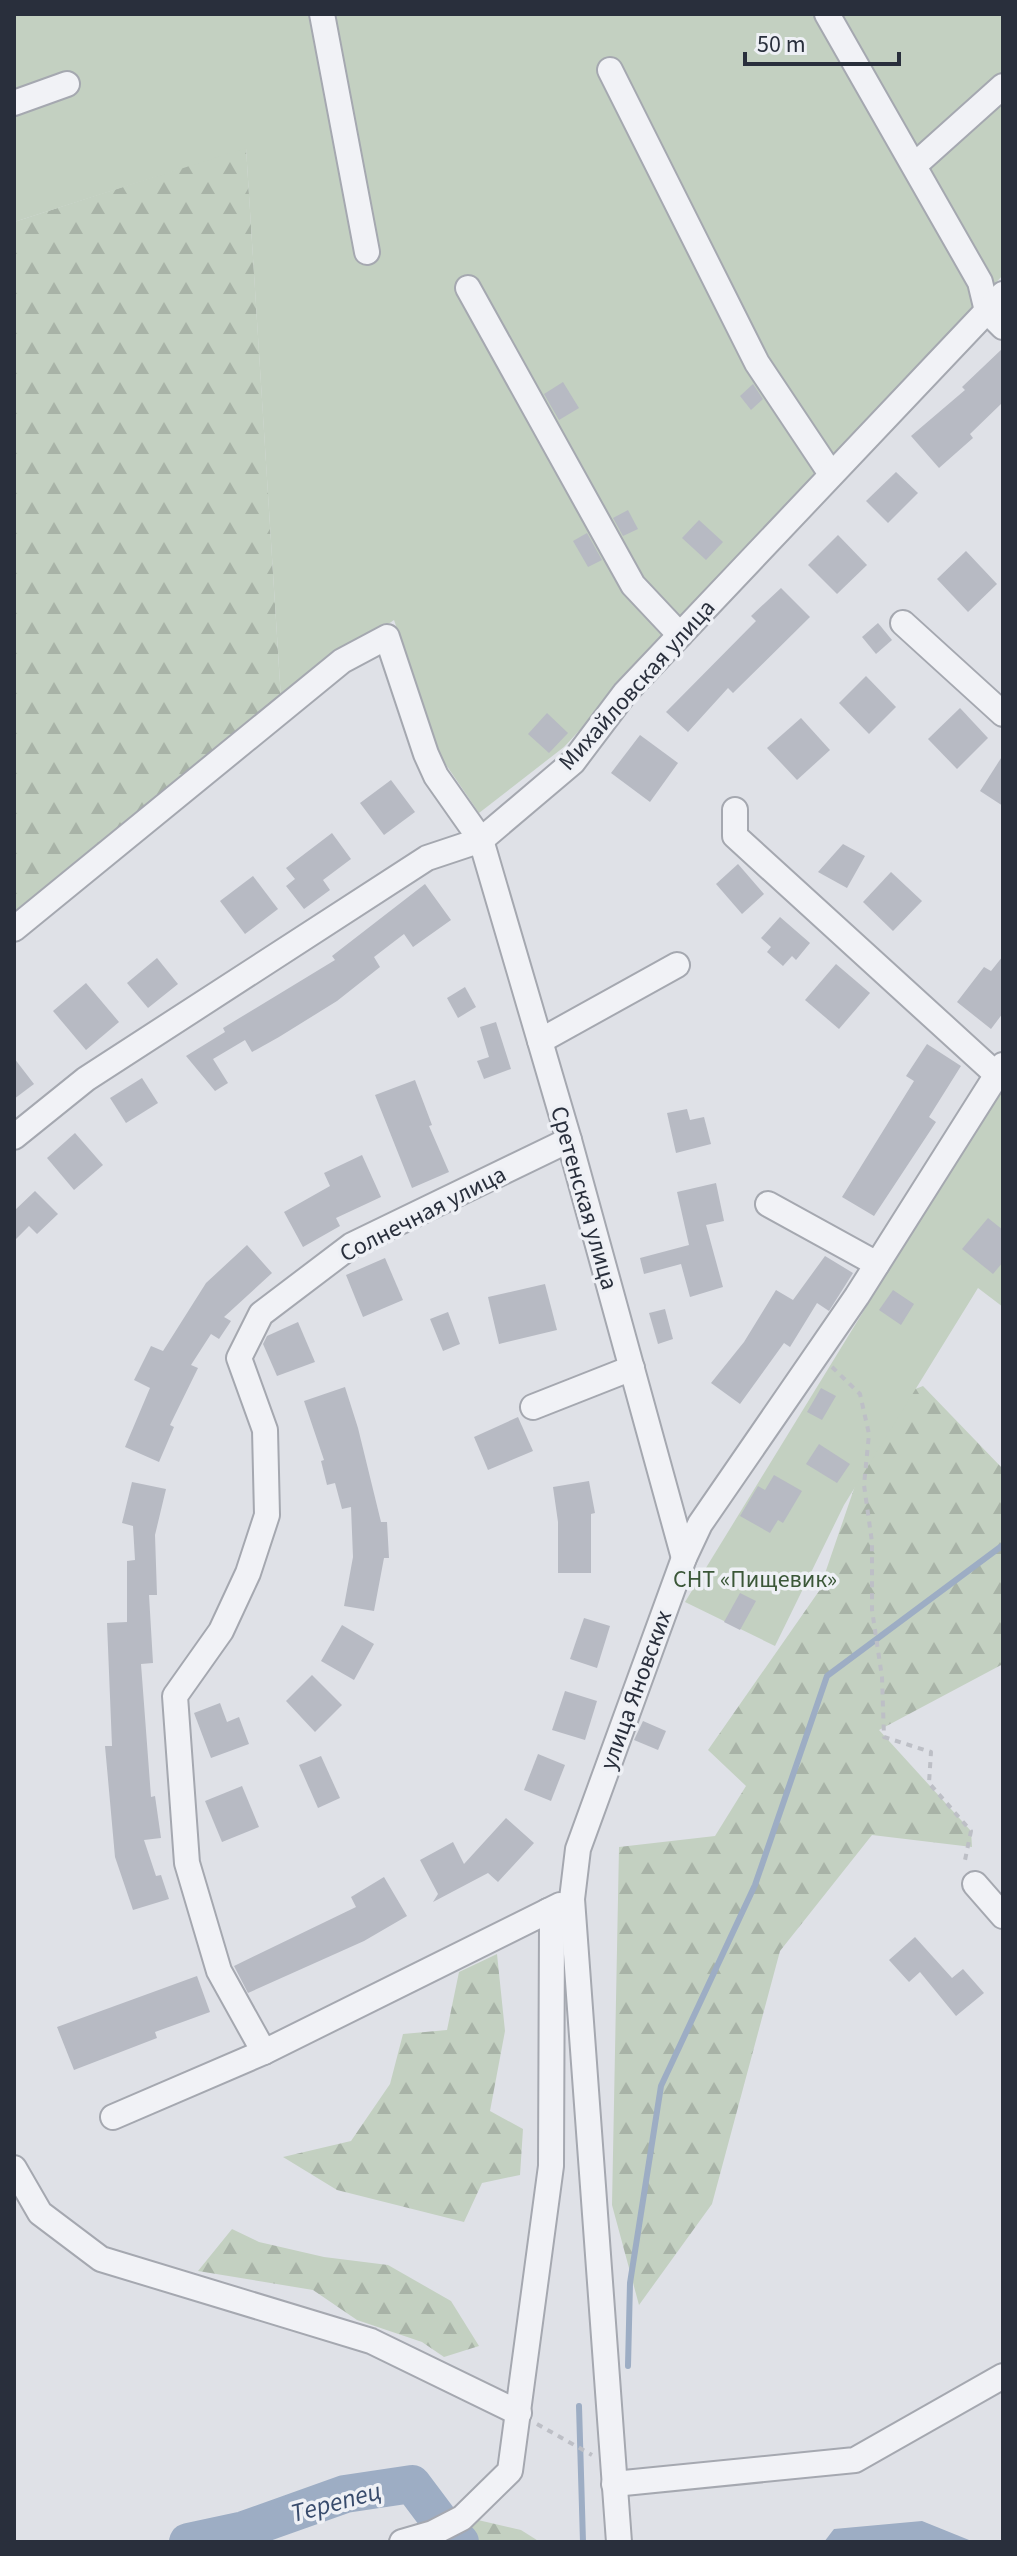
<svg xmlns="http://www.w3.org/2000/svg" width="1017" height="2556" viewBox="0 0 1017 2556" font-family="'Source Sans 3',sans-serif">
<defs>
<pattern id="forest-firs" width="22" height="20" patternUnits="userSpaceOnUse" patternTransform="scale(2)"><rect width="22" height="20" fill="#c3d0c1"/><path d="M5 1l3.5 6h-7zM16 11l3.5 6h-7z" fill="#a8b3a7"/></pattern>
</defs>
<rect width="100%" height="100%" fill="#dfe1e7"/>
<g fill="url(#forest-firs)">
<path d="M 246,147 L 281,699 L 14,913 L 14,222 Z"/>
<path d="M 923,1386 L 1003,1469 L 1003,1664 L 879,1730 L 971,1831 L 972,1847 L 872,1835 L 780,1951 L 712,2204 L 639,2305 L 612,2205 L 619,1847 L 715,1836 L 746,1786 L 708,1750 L 819,1591 L 884,1401 Z"/>
<path d="M 497,1954 L 505,2031 L 490,2111 L 523,2129 L 520,2175 L 482,2183 L 464,2222 L 337,2190 L 283,2157 L 351,2141 L 390,2084 L 403,2034 L 447,2030 L 459,1972 Z"/>
<path d="M 232,2229 L 259,2242 L 324,2257 L 388,2265 L 451,2301 L 479,2346 L 444,2357 L 422,2342 L 357,2320 L 313,2290 L 198,2271 Z"/>
<path d="M 478,2520 L 521,2530 L 540,2542 L 459,2542 Z"/>
</g>
<g fill="#c3d0c1">
<path d="M 14,14 L 1003,14 L 1003,275 L 564,747 L 479,813 L 440,756 L 394,620 L 281,699 L 246,148 L 14,222 Z"/>
<path d="M 1003,1084 L 1003,1307 L 978,1288 L 844,1505 L 775,1646 L 685,1602 Z"/>
</g>
<path fill="#9dadc4" d="M 922,2521 L 974,2542 L 824,2542 L 834,2529 Z"/>
<g fill="none" stroke-linecap="round" stroke-linejoin="round">
<g stroke="#9dadc4" stroke-width="6">
<path d="M 628,2366 L 630,2283 L 661,2086 L 755,1885 L 827,1676 L 1003,1545"/>
<path d="M 579,2406 L 583,2542"/>
</g>
<path stroke="#9dadc4" stroke-width="38" d="M 188,2542 L 244,2530 L 345,2494 L 412,2484 L 454,2540 L 460,2542"/>
</g>
<g fill="#b7bac3">
<path d="M 1003,348 L 1003,402 L 970,434 L 973,438 L 939,468 L 911,436 L 965,390 L 962,387 Z"/>
<path d="M 563,382 L 579,408 L 559,420 L 544,394 Z"/>
<path d="M 753,384 L 763,399 L 751,410 L 740,396 Z"/>
<path d="M 896,472 L 918,493 L 888,523 L 866,501 Z"/>
<path d="M 628,510 L 638,529 L 623,536 L 613,518 Z"/>
<path d="M 699,520 L 723,542 L 706,560 L 682,538 Z"/>
<path d="M 587,533 L 602,560 L 588,567 L 573,541 Z"/>
<path d="M 838,535 L 867,565 L 837,594 L 808,565 Z"/>
<path d="M 966,551 L 997,584 L 968,612 L 937,579 Z"/>
<path d="M 781,588 L 810,617 L 733,693 L 728,688 L 688,732 L 666,712 L 756,621 L 751,616 Z"/>
<path d="M 878,623 L 892,640 L 876,654 L 862,637 Z"/>
<path d="M 866,676 L 896,707 L 869,734 L 839,703 Z"/>
<path d="M 960,708 L 988,738 L 957,769 L 928,739 Z"/>
<path d="M 547,713 L 568,733 L 549,753 L 528,734 Z"/>
<path d="M 801,718 L 830,750 L 797,780 L 767,748 Z"/>
<path d="M 640,735 L 678,763 L 650,802 L 611,773 Z"/>
<path d="M 1003,755 L 1003,806 L 980,791 Z"/>
<path d="M 391,780 L 415,812 L 384,835 L 360,803 Z"/>
<path d="M 332,833 L 351,859 L 323,880 L 330,890 L 304,909 L 286,886 L 295,879 L 286,868 Z"/>
<path d="M 843,844 L 865,856 L 847,888 L 818,872 Z"/>
<path d="M 738,864 L 764,894 L 742,914 L 716,884 Z"/>
<path d="M 891,872 L 922,901 L 893,931 L 863,902 Z"/>
<path d="M 253,876 L 278,909 L 245,934 L 220,901 Z"/>
<path d="M 425,884 L 451,920 L 413,947 L 404,934 L 374,957 L 380,967 L 337,1001 L 279,1037 L 252,1052 L 245,1040 L 213,1059 L 228,1083 L 215,1091 L 186,1056 L 225,1032 L 223,1028 L 335,960 L 332,956 Z"/>
<path d="M 780,917 L 810,943 L 796,960 L 792,956 L 783,966 L 767,952 L 771,947 L 761,938 Z"/>
<path d="M 1003,956 L 1003,1013 L 991,1029 L 957,1002 L 984,967 L 991,971 Z"/>
<path d="M 157,958 L 178,984 L 148,1008 L 127,983 Z"/>
<path d="M 836,964 L 870,993 L 839,1029 L 805,1000 Z"/>
<path d="M 86,983 L 119,1022 L 86,1050 L 53,1011 Z"/>
<path d="M 465,987 L 476,1007 L 458,1018 L 447,998 Z"/>
<path d="M 496,1022 L 511,1069 L 484,1079 L 477,1061 L 489,1057 L 480,1027 Z"/>
<path d="M 927,1044 L 961,1066 L 929,1117 L 936,1122 L 874,1216 L 842,1197 L 914,1081 L 906,1076 Z"/>
<path d="M 14,1058 L 34,1084 L 14,1099 Z"/>
<path d="M 142,1078 L 158,1103 L 126,1123 L 110,1098 Z"/>
<path d="M 415,1080 L 432,1125 L 429,1126 L 449,1172 L 412,1188 L 375,1095 Z"/>
<path d="M 687,1109 L 690,1120 L 704,1117 L 711,1144 L 676,1153 L 667,1113 Z"/>
<path d="M 75,1133 L 103,1165 L 74,1190 L 47,1158 Z"/>
<path d="M 362,1155 L 381,1197 L 336,1218 L 340,1226 L 303,1247 L 284,1212 L 330,1186 L 324,1173 Z"/>
<path d="M 716,1183 L 724,1221 L 706,1225 L 723,1287 L 690,1297 L 681,1264 L 644,1274 L 640,1258 L 689,1245 L 677,1192 Z"/>
<path d="M 35,1191 L 58,1214 L 37,1234 L 29,1226 L 14,1241 L 14,1211 Z"/>
<path d="M 988,1218 L 1003,1230 L 1003,1262 L 993,1274 L 962,1249 Z"/>
<path d="M 247,1245 L 272,1273 L 224,1317 L 231,1321 L 219,1339 L 211,1334 L 191,1365 L 198,1368 L 170,1425 L 174,1427 L 159,1462 L 125,1447 L 150,1388 L 134,1380 L 151,1346 L 163,1351 L 206,1283 Z"/>
<path d="M 825,1256 L 853,1273 L 829,1311 L 817,1303 L 790,1347 L 784,1343 L 740,1404 L 711,1383 L 744,1342 L 776,1290 L 793,1300 Z"/>
<path d="M 385,1258 L 403,1300 L 363,1317 L 346,1275 Z"/>
<path d="M 545,1284 L 557,1330 L 499,1344 L 488,1297 Z"/>
<path d="M 893,1290 L 914,1304 L 901,1325 L 879,1310 Z"/>
<path d="M 665,1309 L 673,1339 L 658,1344 L 649,1313 Z"/>
<path d="M 448,1312 L 460,1344 L 443,1351 L 430,1319 Z"/>
<path d="M 298,1322 L 315,1362 L 277,1376 L 263,1344 L 267,1336 Z"/>
<path d="M 345,1387 L 358,1428 L 381,1522 L 387,1522 L 389,1558 L 384,1558 L 374,1611 L 344,1606 L 353,1557 L 351,1507 L 342,1509 L 335,1483 L 327,1485 L 321,1461 L 324,1460 L 304,1401 Z"/>
<path d="M 821,1388 L 836,1396 L 822,1420 L 807,1412 Z"/>
<path d="M 518,1417 L 533,1451 L 488,1470 L 474,1437 Z"/>
<path d="M 819,1444 L 850,1464 L 837,1483 L 806,1464 Z"/>
<path d="M 774,1475 L 802,1491 L 783,1523 L 778,1520 L 770,1533 L 740,1516 L 758,1486 L 765,1490 Z"/>
<path d="M 589,1481 L 595,1513 L 591,1514 L 591,1573 L 558,1573 L 558,1522 L 553,1487 Z"/>
<path d="M 132,1482 L 166,1489 L 155,1535 L 157,1595 L 149,1595 L 153,1663 L 141,1664 L 151,1797 L 155,1796 L 161,1838 L 144,1840 L 156,1876 L 161,1875 L 169,1899 L 133,1910 L 115,1857 L 105,1746 L 112,1746 L 107,1623 L 127,1622 L 127,1561 L 135,1560 L 133,1526 L 122,1523 Z"/>
<path d="M 740,1593 L 756,1601 L 740,1630 L 724,1622 Z"/>
<path d="M 584,1618 L 610,1626 L 597,1668 L 570,1659 Z"/>
<path d="M 342,1625 L 374,1644 L 354,1680 L 321,1661 Z"/>
<path d="M 312,1675 L 342,1705 L 315,1732 L 286,1701 Z"/>
<path d="M 565,1691 L 597,1701 L 585,1740 L 552,1730 Z"/>
<path d="M 220,1703 L 227,1722 L 239,1717 L 249,1744 L 211,1758 L 194,1713 Z"/>
<path d="M 643,1721 L 666,1731 L 658,1750 L 634,1740 Z"/>
<path d="M 538,1754 L 565,1765 L 551,1801 L 524,1790 Z"/>
<path d="M 321,1756 L 340,1798 L 318,1808 L 299,1765 Z"/>
<path d="M 242,1786 L 259,1827 L 222,1842 L 205,1801 Z"/>
<path d="M 506,1818 L 534,1843 L 498,1882 L 488,1873 L 433,1902 L 438,1894 L 420,1860 L 453,1842 L 464,1864 Z"/>
<path d="M 384,1877 L 407,1916 L 364,1941 L 248,1993 L 234,1966 L 356,1907 L 351,1897 Z"/>
<path d="M 915,1937 L 952,1978 L 963,1969 L 984,1993 L 956,2016 L 920,1972 L 909,1982 L 889,1960 Z"/>
<path d="M 197,1976 L 210,2012 L 155,2032 L 157,2038 L 74,2070 L 57,2027 Z"/>
</g>
<g fill="none" stroke-linecap="round" stroke-linejoin="round">
<defs>
<g id="minor">
<path d="M 322,14 L 367,252"/>
<path d="M 827,14 L 980,282 L 987,311 L 1003,327"/>
<path d="M 610,70 L 757,363 L 831,474"/>
<path d="M 14,103 L 67,84"/>
<path d="M 916,164 L 1003,86"/>
<path d="M 468,288 L 633,585 L 680,635"/>
<path d="M 903,623 L 1003,714"/>
<path d="M 735,810 L 735,836 L 996,1074"/>
<path d="M 14,929 L 342,661 L 387,637 L 426,754 L 436,776 L 481,840 L 569,1140 L 684,1558"/>
<path d="M 540,1041 L 677,965"/>
<path d="M 14,1137 L 86,1079 L 427,858 L 481,840 L 573,762 L 625,693 L 1003,294"/>
<path d="M 768,1204 L 877,1264"/>
<path d="M 533,1407 L 632,1368"/>
<path d="M 975,1884 L 1003,1916"/>
<path d="M 264,2052 L 219,1971 L 187,1863 L 175,1696 L 221,1631 L 248,1573 L 267,1515 L 265,1430 L 239,1358 L 261,1314 L 352,1245 L 569,1140"/>
<path d="M 113,2117 L 264,2052 L 560,1905"/>
<path d="M 14,2168 L 40,2213 L 101,2259 L 371,2341 L 519,2413"/>
<path d="M 614,2484 L 855,2460 L 1003,2376"/>
<path d="M 402,2542 L 433,2533 L 462,2518 L 510,2471 L 551,2166 L 552,1924 L 548,1911"/>
<path d="M 619,2542 L 572,1899 L 578,1849 L 684,1558 L 700,1524 L 857,1296 L 1003,1065"/>
</g>
</defs>
<use href="#minor" stroke="#a5a8b0" stroke-width="28"/>
<g stroke="#bdbfc6" stroke-width="4" stroke-dasharray="6 6" stroke-linecap="butt">
<path d="M 832,1367 L 860,1394 L 869,1434 L 864,1485 L 872,1542 L 872,1610 L 882,1677 L 884,1737 L 931,1752 L 929,1783 L 971,1831 L 964,1865"/>
<path d="M 537,2424 L 592,2455"/>
</g>
<use href="#minor" stroke="#f1f2f6" stroke-width="24"/>
</g>
<g text-anchor="middle" dominant-baseline="central" stroke-width="7" stroke-linejoin="round" paint-order="stroke">
<g font-size="24" fill="#292f3c" stroke="#eef0f5">
<text transform="translate(637 685) rotate(-48)">Михайловская улица</text>
<text transform="translate(584 1198) rotate(74)">Сретенская улица</text>
<text transform="translate(423 1214) rotate(-27)">Солнечная улица</text>
<text transform="translate(636 1690) rotate(-70)">улица Яновских</text>
</g>
<g font-size="24" fill="#3b5738" stroke="#eef0f5">
<text x="755" y="1579">СНТ «Пищевик»</text>
</g>
<g font-size="26" font-style="italic" fill="#384b6c" stroke="#eef0f5">
<text transform="translate(336 2502) rotate(-15)">Терепец</text>
</g>
</g>
<rect width="1017" height="2556" fill="none" stroke="#292f3c" stroke-width="32"/>
<path d="M745 52v12h154v-12" fill="none" stroke="#292f3c" stroke-width="4"/>
<text x="757" y="52" font-size="24" fill="#292f3c" stroke="#eef0f5" stroke-width="6" paint-order="stroke">50 m</text>
</svg>
